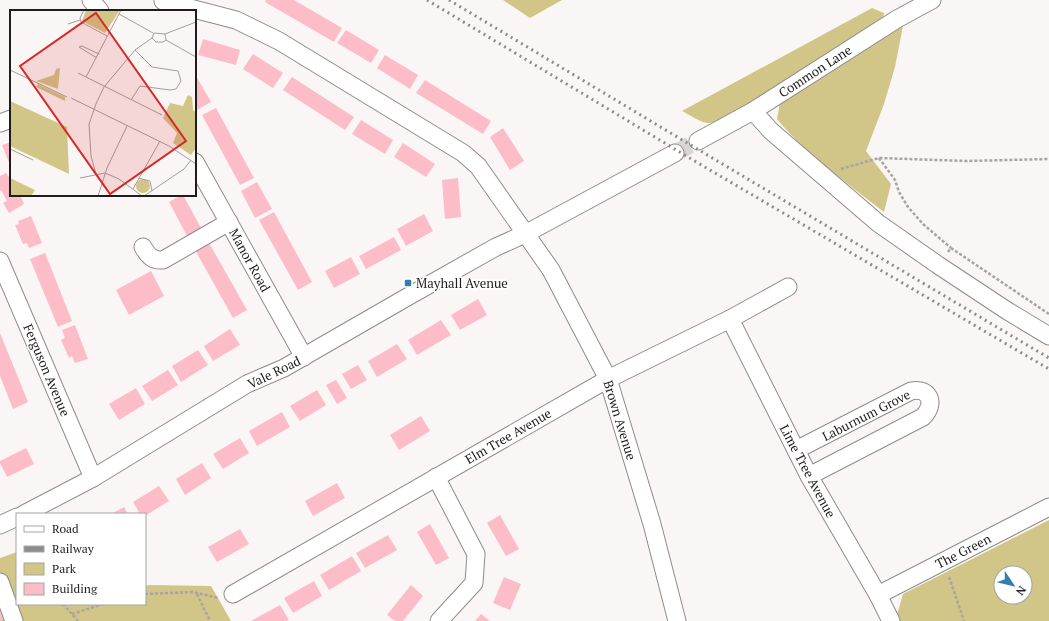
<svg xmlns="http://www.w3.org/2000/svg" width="1049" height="621" viewBox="0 0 1049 621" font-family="'PT Serif',serif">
<rect width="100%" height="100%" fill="#faf6f5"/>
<g fill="#d1c588" fill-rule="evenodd">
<path d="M 503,0 L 562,0 L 530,18 Z"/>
<path d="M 872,8 L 884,13 L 882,24 C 858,39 724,126 707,123 C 700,122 688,114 682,111 Z"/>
<path d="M 903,26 L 895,67 L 884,104 L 866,151 L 891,184 L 884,212 C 847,183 807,155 777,119 L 780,102 Z"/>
<path d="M 1049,520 L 1049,621 L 900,621 L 897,615 L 903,594 ZM 1001,573 L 1025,573 L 1025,597 L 1001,597 Z"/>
<path d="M 17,552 L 17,604 L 145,604 L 145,586 L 149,585 L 211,586 L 231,621 L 0,621 L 0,558 Z"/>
</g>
<g fill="#fcbdc9">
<path d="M 266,0 L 294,0 L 342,28 L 334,42 L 265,2 Z"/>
<path d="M 346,30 L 379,50 L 371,63 L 337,43 Z"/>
<path d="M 203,39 L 240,50 L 236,65 L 198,55 Z"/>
<path d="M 253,54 L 283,73 L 273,88 L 243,69 Z"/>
<path d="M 385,55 L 418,75 L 410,89 L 377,68 Z"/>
<path d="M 195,74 L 211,102 L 197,110 L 195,106 Z"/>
<path d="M 292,77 L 354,117 L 345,130 L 283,90 Z"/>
<path d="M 425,80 L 491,121 L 483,134 L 416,93 Z"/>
<path d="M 216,108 L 254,178 L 240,185 L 202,115 Z"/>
<path d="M 361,120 L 393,140 L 385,154 L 352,134 Z"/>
<path d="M 503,128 L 524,161 L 510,170 L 490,137 Z"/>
<path d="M 11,142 L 11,164 L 10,165 L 2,145 Z"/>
<path d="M 403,143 L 435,164 L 426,177 L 394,157 Z"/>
<path d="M 6,173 L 11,180 L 11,195 L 20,195 L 24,204 L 9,213 L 3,203 L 7,201 L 1,190 L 0,191 L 0,176 Z"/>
<path d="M 458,178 L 461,217 L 445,219 L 442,180 Z"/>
<path d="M 257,182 L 272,209 L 255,218 L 241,191 Z"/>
<path d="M 181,195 L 183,195 L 201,228 L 187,236 L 169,202 Z"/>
<path d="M 274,212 L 312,282 L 298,290 L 259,220 Z"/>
<path d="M 424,214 L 433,231 L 406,246 L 397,229 Z"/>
<path d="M 31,216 L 42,243 L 29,248 L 27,243 L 23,244 L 15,225 L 19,224 L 18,221 Z"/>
<path d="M 394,237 L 401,250 L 366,269 L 359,256 Z"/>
<path d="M 208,241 L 247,310 L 233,318 L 194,248 Z"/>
<path d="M 45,253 L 72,321 L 58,327 L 30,259 Z"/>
<path d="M 351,257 L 360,274 L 334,288 L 325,271 Z"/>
<path d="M 151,271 L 164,296 L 129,315 L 116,290 Z"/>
<path d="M 478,299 L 487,315 L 460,330 L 451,315 Z"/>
<path d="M 441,320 L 451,335 L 417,355 L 408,340 Z"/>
<path d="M 75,325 L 88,359 L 75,363 L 72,356 L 69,358 L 61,340 L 65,338 L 62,330 Z"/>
<path d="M 230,329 L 240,345 L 213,361 L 204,346 Z"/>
<path d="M 0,333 L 28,402 L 13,409 L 0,376 Z"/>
<path d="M 397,344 L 407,359 L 377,377 L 368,361 Z"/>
<path d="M 198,350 L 208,365 L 181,382 L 172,366 Z"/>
<path d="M 358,365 L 367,380 L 351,389 L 342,374 Z"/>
<path d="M 168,370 L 178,385 L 152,401 L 142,386 Z"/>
<path d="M 336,380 L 347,398 L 337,404 L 326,385 Z"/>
<path d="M 136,388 L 145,404 L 119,420 L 109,404 Z"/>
<path d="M 317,390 L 326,405 L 300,421 L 290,406 Z"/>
<path d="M 282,412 L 290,427 L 257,446 L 249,431 Z"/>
<path d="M 421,416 L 430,431 L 399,450 L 390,435 Z"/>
<path d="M 240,438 L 249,453 L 223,469 L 213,454 Z"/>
<path d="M 26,448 L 34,464 L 7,477 L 0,463 L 0,461 Z"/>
<path d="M 202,463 L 211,478 L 185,495 L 176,479 Z"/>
<path d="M 337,483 L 345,498 L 313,516 L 305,501 Z"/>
<path d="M 159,486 L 169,501 L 145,516 L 145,514 L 140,514 L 133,502 Z"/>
<path d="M 124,507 L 128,514 L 111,514 Z"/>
<path d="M 500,515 L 519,549 L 506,556 L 487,523 Z"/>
<path d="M 430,524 L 449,558 L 436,565 L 417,532 Z"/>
<path d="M 240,529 L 249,544 L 217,562 L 208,547 Z"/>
<path d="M 388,535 L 397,550 L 365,568 L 356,553 Z"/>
<path d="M 352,556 L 361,571 L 329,590 L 320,575 Z"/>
<path d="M 504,577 L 521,584 L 510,610 L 493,603 Z"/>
<path d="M 314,581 L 322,596 L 293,613 L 284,598 Z"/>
<path d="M 411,585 L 423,596 L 403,621 L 395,621 L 387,615 Z"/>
<path d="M 0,596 L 9,617 L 0,621 Z"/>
<path d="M 280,605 L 289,620 L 286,621 L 251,621 Z"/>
<path d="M 481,614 L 490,621 L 475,621 Z"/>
</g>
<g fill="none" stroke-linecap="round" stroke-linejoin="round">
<path stroke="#d9d5d4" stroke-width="17" stroke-dasharray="17 8" stroke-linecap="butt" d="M 675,153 L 698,141"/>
<defs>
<g id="minor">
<path d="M 91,0 L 100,11"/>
<path d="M 163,1 L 236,20 L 279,41 L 463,153 L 478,166 L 551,270 L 608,379 L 652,524 L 677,621"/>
<path d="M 753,111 L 771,131 L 878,223 L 938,265 L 1006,310 L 1049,336"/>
<path d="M 0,123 L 11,119"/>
<path d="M 698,141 L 753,111 L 897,19 L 932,0"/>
<path d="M 195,162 L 304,357"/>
<path d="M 143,247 C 148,256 153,261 163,260 L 229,222"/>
<path d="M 0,261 L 93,478"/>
<path d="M 730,319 L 809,476 L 878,595 L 891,621"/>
<path d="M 796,450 L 911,391 C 930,387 936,404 923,417 L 809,476"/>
<path d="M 436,477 L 476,554 L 474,583 L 439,621"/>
<path d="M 24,514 L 93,478 L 247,384 L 284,368 L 409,296 L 496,247 L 525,234 L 675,153"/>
<path d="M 0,525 L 17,517"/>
<path d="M 0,582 L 14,621"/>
<path d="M 233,594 L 608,379 L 730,319 L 788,287"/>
<path d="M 878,595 L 1049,507"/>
</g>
</defs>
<use href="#minor" stroke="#8f8c8b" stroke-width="19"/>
<g stroke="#a7a4a3" stroke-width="2.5" stroke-dasharray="3 2" stroke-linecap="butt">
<path d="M 879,158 L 895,180 L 899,192 L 908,207 L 923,224 L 951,248"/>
<path d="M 841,169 L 879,158 L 967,161 L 1049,159"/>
<path d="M 948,252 L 951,248 L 1049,314"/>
<path d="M 949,577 L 964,621"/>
<path d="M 145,594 L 193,592 L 218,598"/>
<path d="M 197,594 L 210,621"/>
<path d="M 63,604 L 78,621"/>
<path d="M 72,614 L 103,604"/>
</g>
<use href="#minor" stroke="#fff" stroke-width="17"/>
<g stroke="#8f8d8c" stroke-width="3" stroke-dasharray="2 4" stroke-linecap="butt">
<path d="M 427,0 L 698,163 L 1049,369"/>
<path d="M 449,0 L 704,153 L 1049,358"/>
</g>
</g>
<rect fill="#317eb0" stroke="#fff" stroke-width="1.5" x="404" y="279" width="8" height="8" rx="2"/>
<g text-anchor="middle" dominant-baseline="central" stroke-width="3.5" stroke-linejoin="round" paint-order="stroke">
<g font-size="13" fill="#1e1d1c" stroke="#fff">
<text transform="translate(815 71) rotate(-33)">Common Lane</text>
<text transform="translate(250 260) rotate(61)">Manor Road</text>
<text transform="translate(47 370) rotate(67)">Ferguson Avenue</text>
<text transform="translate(274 372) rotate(-26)">Vale Road</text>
<text transform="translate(866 415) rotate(-27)">Laburnum Grove</text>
<text transform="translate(620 420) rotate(73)">Brown Avenue</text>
<text transform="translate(508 436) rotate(-30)">Elm Tree Avenue</text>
<text transform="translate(808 471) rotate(62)">Lime Tree Avenue</text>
<text transform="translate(963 551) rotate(-27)">The Green</text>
</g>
<g font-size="13" fill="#1e1d1c" stroke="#fff" text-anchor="start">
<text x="416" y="283">Mayhall Avenue</text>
</g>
</g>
<g transform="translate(10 10)">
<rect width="186" height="186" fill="#faf6f5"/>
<path d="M 76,0 L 110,0 L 95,23 L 72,11 ZM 50,58 L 48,79 L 26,71 L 44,65 L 46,59 ZM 28,74 L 55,87 L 55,91 L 26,77 ZM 178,85 L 182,87 L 183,100 L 186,102 L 186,138 L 181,145 L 163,133 L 167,123 L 153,108 L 160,93 L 173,96 ZM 0,91 L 57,117 L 59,164 L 0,136 ZM 0,168 L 25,180 L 21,186 L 0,186 ZM126 176a7 7 0 1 1 14 0a7 7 0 1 1-14 0Z" fill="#d1c588"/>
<path fill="none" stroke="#a29f9e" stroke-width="1" d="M 74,0 L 70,8 L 71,12 L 97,26M 109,4 L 143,23M 58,14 L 70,10M 155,24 L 186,12M 142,28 L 146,32 L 153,32 L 156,30 L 155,24M 156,30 L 186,47M 87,48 L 69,37 L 72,36 L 89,44M 0,60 L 57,87M 68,63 L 152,105M 76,67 L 111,0M 61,88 L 159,136 L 186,154M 121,90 L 130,76 L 160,80 L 166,79 L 171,71 L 168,61 L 142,57 L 125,40M 0,139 L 23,150M 86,164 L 81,146 L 79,114 L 86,94 L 94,77 L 125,40 L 142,28 L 144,23 L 155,24M 70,168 L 95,163 L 109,169 L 132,186M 128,168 L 140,171 L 142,181M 123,179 L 150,131M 88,186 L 97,158 L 117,116M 134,186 L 174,159 L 181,150"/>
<path fill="#d62828" fill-opacity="0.15" stroke="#d62828" stroke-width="2" d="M 86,3 L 176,131 L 100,184 L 10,56 Z"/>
<rect width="186" height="186" fill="none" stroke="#1e1d1c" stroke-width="2"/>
</g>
<rect x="16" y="513" width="130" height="92" fill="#ffffff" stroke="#a5a5a4"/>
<rect x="24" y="526" width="20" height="6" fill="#ffffff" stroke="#a5a5a4"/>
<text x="52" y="533" font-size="12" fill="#1e1d1c">Road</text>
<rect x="24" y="546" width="20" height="6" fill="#8f8d8c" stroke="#a5a5a4"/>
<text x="52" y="553" font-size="12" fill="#1e1d1c">Railway</text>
<rect x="24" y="563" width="20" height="12" fill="#d1c588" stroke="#a5a5a4"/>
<text x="52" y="573" font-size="12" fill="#1e1d1c">Park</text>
<rect x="24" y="583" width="20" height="12" fill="#fcbdc9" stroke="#a5a5a4"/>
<text x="52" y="593" font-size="12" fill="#1e1d1c">Building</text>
<g transform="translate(1013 585) rotate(125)"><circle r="19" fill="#ffffff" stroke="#a5a5a4"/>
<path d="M0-3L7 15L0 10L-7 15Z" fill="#317eb0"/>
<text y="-6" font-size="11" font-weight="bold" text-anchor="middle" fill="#1e1d1c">N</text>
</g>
</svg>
